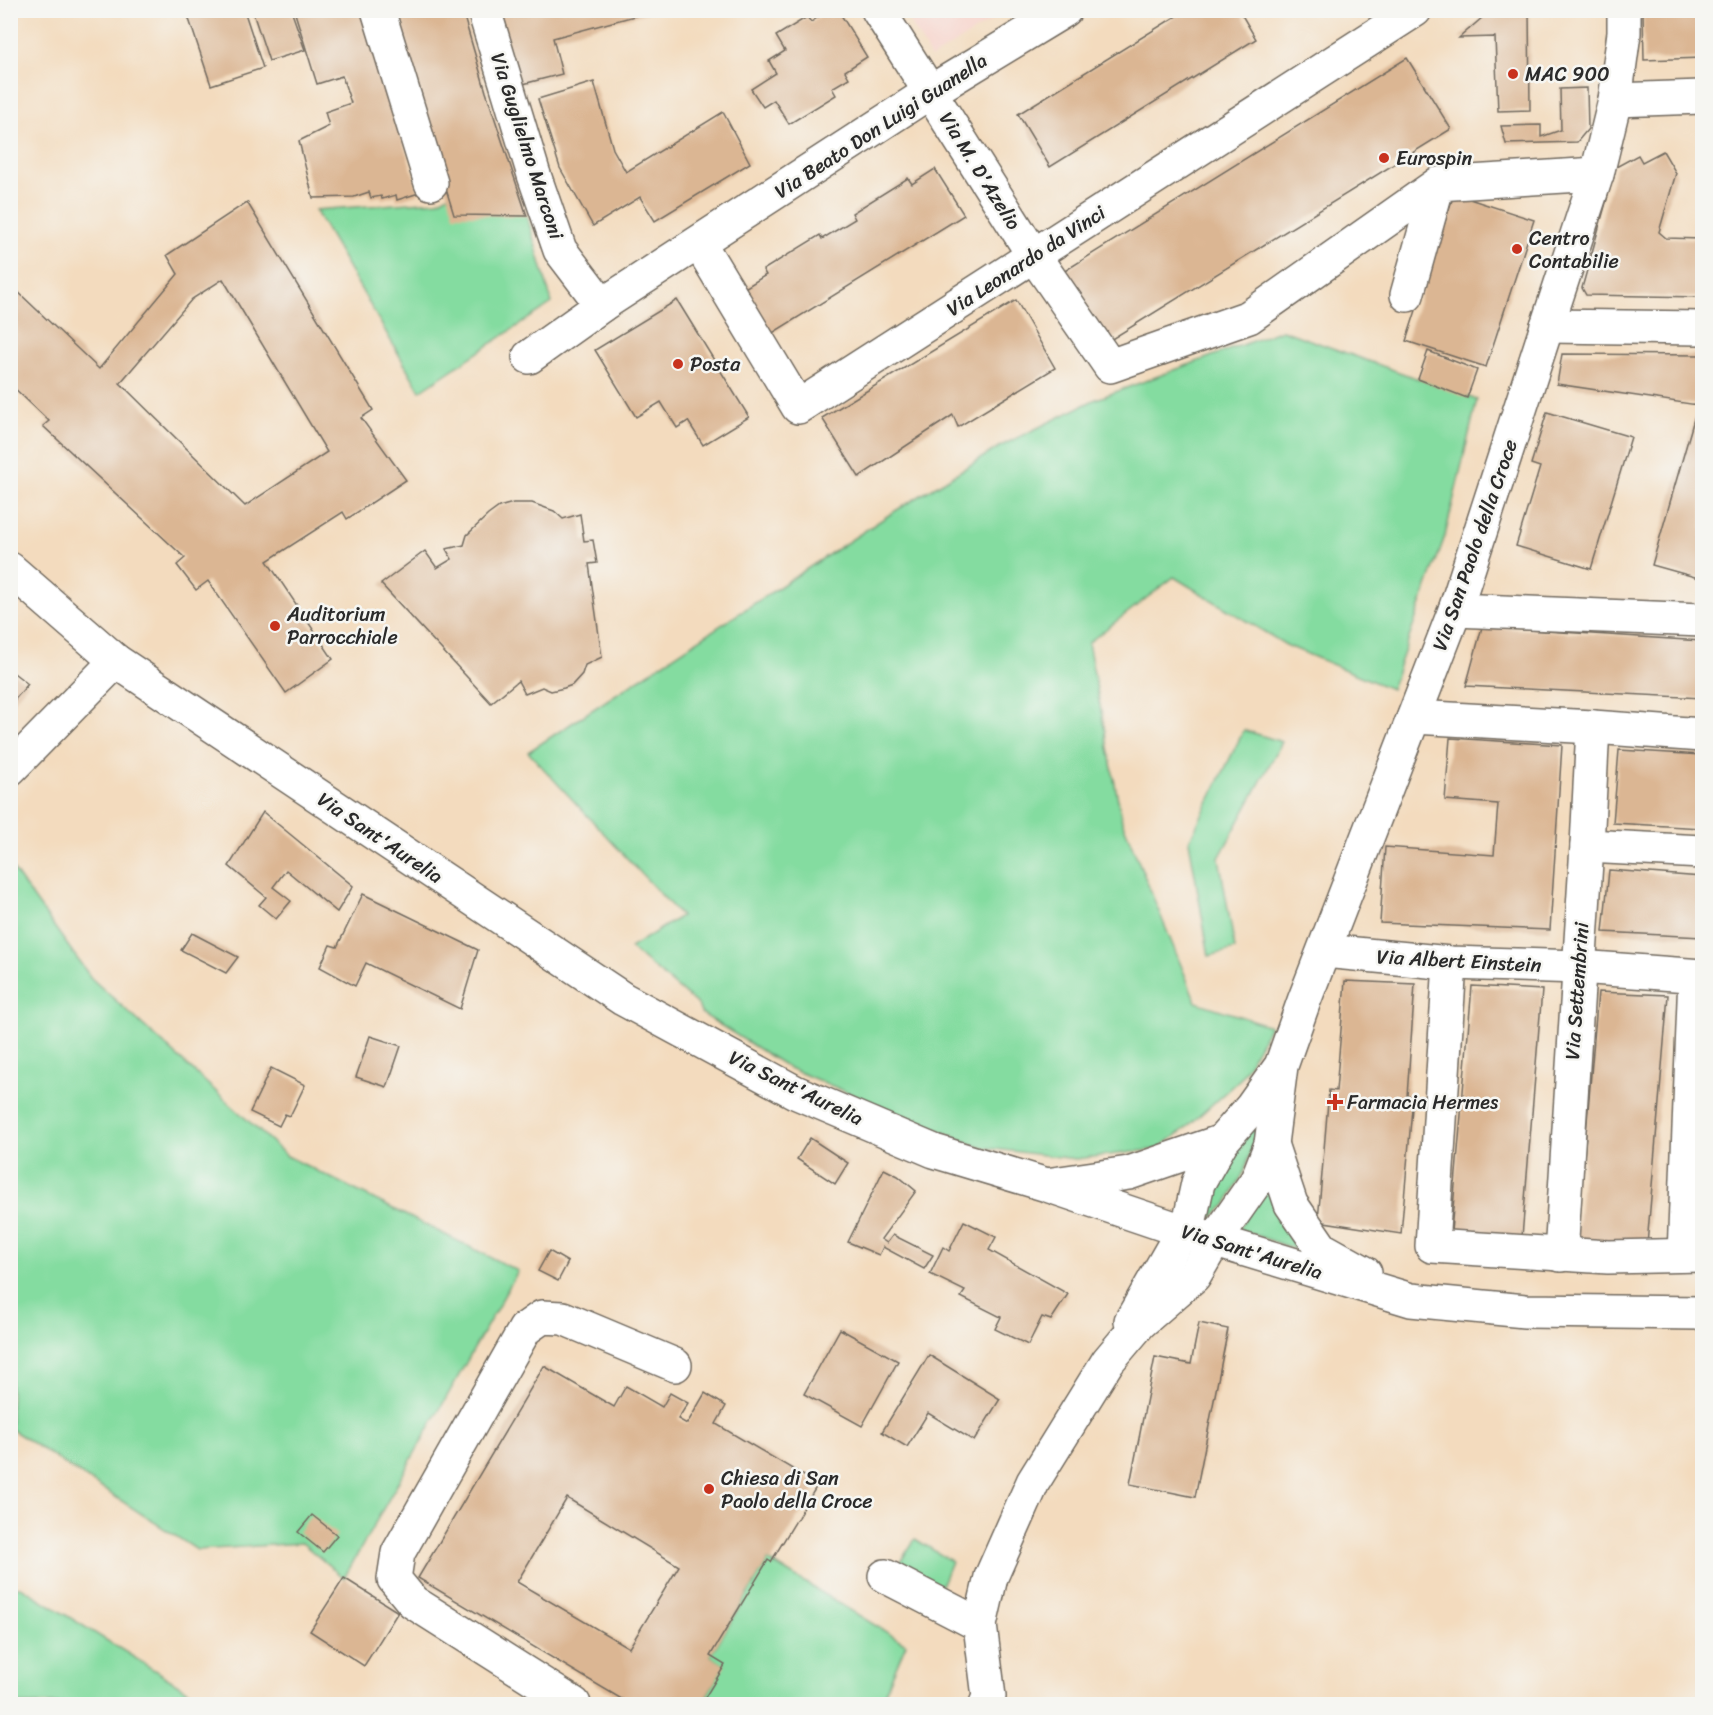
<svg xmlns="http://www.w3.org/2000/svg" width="1713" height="1715" viewBox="0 0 1713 1715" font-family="Sriracha,sans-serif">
<rect width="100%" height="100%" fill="#f6f6f2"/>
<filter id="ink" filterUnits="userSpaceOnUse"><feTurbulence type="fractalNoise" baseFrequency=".0167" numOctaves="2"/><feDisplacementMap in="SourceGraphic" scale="12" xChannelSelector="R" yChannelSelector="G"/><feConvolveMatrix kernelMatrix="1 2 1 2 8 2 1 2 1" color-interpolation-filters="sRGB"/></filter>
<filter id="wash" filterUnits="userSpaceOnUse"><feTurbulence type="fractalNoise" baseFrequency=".008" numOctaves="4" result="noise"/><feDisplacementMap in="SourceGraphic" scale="24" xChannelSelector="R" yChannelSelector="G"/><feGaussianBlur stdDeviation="1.35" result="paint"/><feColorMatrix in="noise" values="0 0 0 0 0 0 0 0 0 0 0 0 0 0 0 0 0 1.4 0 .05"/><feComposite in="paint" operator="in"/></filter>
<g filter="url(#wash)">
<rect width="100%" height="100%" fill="#f3dbbe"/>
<path fill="#f7d1c9" d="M 904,11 L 1007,11 L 931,58 Z"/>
<g fill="#84dca0" stroke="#588466" stroke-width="1.5">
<path d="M 448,195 L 527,216 L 552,303 L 420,391 L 315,210 L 438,201 Z"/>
<path d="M 1282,330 L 1477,400 L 1445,536 L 1391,689 L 1286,645 L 1174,577 L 1088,643 L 1122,821 L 1196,1002 L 1270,1026 L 1240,1079 L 1186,1128 L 1158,1149 L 1076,1159 L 979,1147 L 789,1068 L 701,1013 L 698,1005 L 630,948 L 681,916 L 528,752 L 892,513 L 1001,446 L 1094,400 Z"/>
<path d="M 1244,730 L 1282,742 L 1219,858 L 1235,949 L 1209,956 L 1189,841 Z"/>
<path d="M 10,865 L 91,978 L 287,1156 L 518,1271 L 344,1578 L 302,1543 L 197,1550 L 11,1429 Z"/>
<path d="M 1256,1116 L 1258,1129 L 1244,1172 L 1226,1205 L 1207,1221 L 1207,1195 Z"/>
<path d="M 1267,1183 L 1280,1222 L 1305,1253 L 1239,1229 Z"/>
<path d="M 915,1539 L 951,1561 L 939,1591 L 898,1565 Z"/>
<path d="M 768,1560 L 906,1644 L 880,1704 L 702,1704 L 724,1665 L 710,1656 Z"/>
<path d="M 11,1587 L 21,1587 L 209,1704 L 11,1704 Z"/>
</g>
<g id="blocks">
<g fill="#dbb693" fill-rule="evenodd">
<path d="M 186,10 L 244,10 L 263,68 L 211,85 Z"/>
<path d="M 252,10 L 291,10 L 305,50 L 269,61 Z"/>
<path d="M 294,10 L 362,10 L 419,193 L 397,200 L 396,195 L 382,199 L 381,196 L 371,198 L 369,192 L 354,197 L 313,198 L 299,141 L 329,126 L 325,112 L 351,103 L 342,76 L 317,84 Z"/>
<path d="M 391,10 L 462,10 L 486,92 L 527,216 L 454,215 Z"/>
<path d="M 495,10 L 653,10 L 653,11 L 553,38 L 562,74 L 519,85 Z"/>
<path d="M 829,10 L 838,10 L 867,57 L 845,71 L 849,78 L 832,88 L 836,95 L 789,124 L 774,100 L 763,107 L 751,89 L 776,73 L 769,61 L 785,51 L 776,36 L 807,17 L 811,22 Z"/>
<path d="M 1186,10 L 1239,10 L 1256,39 L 1050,167 L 1018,114 Z"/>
<path d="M 1491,10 L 1529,10 L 1530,110 L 1498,111 L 1495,37 L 1459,38 Z"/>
<path d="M 1643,10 L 1702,10 L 1702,58 L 1644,60 Z"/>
<path d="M 1407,58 L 1451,129 L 1107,342 L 1063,272 Z"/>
<path d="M 594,82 L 613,149 L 626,172 L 723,112 L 750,163 L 655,221 L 640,197 L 593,226 L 560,168 L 538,99 Z"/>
<path d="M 1587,88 L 1588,129 L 1577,142 L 1506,144 L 1501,126 L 1541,125 L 1541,137 L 1561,130 L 1560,89 Z"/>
<path d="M 1663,151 L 1676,173 L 1659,232 L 1666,238 L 1702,239 L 1702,297 L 1586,295 L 1582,288 L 1616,167 L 1638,155 L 1642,162 Z"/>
<path d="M 935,169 L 964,215 L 771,334 L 743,289 L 766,275 L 763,270 L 820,235 L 822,239 L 855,219 L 852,213 L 908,178 L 912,184 Z"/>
<path d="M 1454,194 L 1534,220 L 1486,367 L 1406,341 Z"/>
<path d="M 247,202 L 373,410 L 361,418 L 406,480 L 347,519 L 343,512 L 267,561 L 333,659 L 286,693 L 208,581 L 196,590 L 177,565 L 185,558 L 43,426 L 49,421 L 10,384 L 10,295 L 16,290 L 99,369 L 178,274 L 167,255 ZM 223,279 L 327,452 L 245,506 L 120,383 L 192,299 Z"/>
<path d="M 677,300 L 749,417 L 703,445 L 688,421 L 677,428 L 661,402 L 636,417 L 595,350 Z"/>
<path d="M 1016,300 L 1055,368 L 958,427 L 953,415 L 859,477 L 822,418 Z"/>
<path d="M 1428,351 L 1477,370 L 1467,398 L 1418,379 Z"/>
<path d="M 1562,354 L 1702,355 L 1702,579 L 1652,565 L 1698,405 L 1557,384 Z"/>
<path d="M 1547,412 L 1631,437 L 1591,569 L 1516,546 L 1540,467 L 1531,464 Z"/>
<path d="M 513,503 L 532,503 L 554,511 L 563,519 L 580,514 L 584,541 L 593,540 L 597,563 L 589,564 L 602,657 L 585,665 L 582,674 L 572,685 L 564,688 L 551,691 L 542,687 L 525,694 L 518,681 L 491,703 L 381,584 L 425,551 L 437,568 L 452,559 L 446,549 L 464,545 L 467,535 L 488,515 L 499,507 Z"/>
<path d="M 1482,627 L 1702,641 L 1702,698 L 1466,686 Z"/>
<path d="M 10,670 L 28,684 L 10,705 Z"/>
<path d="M 1450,738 L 1562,745 L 1550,930 L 1380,923 L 1385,847 L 1494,855 L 1498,804 L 1445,800 Z"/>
<path d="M 1619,750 L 1702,755 L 1702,828 L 1613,823 Z"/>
<path d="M 263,812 L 353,886 L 337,912 L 286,870 L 273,887 L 291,901 L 276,919 L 259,905 L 266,897 L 229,866 Z"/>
<path d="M 1609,870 L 1702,877 L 1702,937 L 1603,932 Z"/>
<path d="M 363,894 L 478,950 L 460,1009 L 366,963 L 355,986 L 320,967 L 330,945 L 337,947 Z"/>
<path d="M 192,933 L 238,957 L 226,973 L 181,950 Z"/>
<path d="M 1345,981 L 1415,984 L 1407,1096 L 1413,1097 L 1401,1234 L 1318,1221 L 1329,1090 L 1336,1091 Z"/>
<path d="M 1472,986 L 1542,990 L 1522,1237 L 1451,1232 Z"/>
<path d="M 1598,992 L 1668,995 L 1647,1245 L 1577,1240 Z"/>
<path d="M 370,1036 L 401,1046 L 387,1087 L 356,1077 Z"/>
<path d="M 271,1068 L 305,1085 L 290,1116 L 285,1114 L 279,1126 L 250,1112 Z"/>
<path d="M 810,1138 L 848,1163 L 835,1184 L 797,1159 Z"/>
<path d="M 884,1169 L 898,1176 L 916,1191 L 881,1239 L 887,1243 L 893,1235 L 933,1255 L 924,1269 L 883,1247 L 879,1255 L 848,1242 Z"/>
<path d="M 964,1221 L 996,1237 L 989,1250 L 1068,1294 L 1051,1320 L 1042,1317 L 1028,1345 L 995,1329 L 1001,1317 L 961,1297 L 965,1291 L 930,1274 L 943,1247 L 949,1251 Z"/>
<path d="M 549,1251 L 568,1262 L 558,1281 L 538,1271 Z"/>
<path d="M 1199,1323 L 1228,1329 L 1195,1497 L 1130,1484 L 1155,1357 L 1191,1364 Z"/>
<path d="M 840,1329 L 898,1361 L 862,1426 L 804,1394 Z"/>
<path d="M 929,1355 L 1000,1399 L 974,1441 L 928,1413 L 907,1447 L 882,1432 Z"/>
<path d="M 544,1366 L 614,1407 L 626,1386 L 662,1407 L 670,1393 L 688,1403 L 678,1419 L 687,1424 L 705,1393 L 726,1406 L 716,1424 L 818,1484 L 771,1562 L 768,1560 L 710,1656 L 725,1665 L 701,1704 L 630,1704 L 418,1578 ZM 567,1498 L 679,1566 L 629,1648 L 517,1582 Z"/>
<path d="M 312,1515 L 337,1535 L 323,1552 L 298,1532 Z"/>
<path d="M 344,1578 L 398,1612 L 364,1666 L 310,1631 Z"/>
</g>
</g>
</g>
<g filter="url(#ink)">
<use href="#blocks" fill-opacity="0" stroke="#71695e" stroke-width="1.5"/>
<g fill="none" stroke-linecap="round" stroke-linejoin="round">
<defs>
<g id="minor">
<path d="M 378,10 L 431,183"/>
<path d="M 484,10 L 534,175 L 560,250 L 602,305"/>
<path d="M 878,10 L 1034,256 L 1110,366 L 1249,317 L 1438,184"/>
<path d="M 1615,100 L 1702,97"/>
<path d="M 699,243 L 798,407 L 1415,10"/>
<path d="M 1407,295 L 1438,184 L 1597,174"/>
<path d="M 1547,326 L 1702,328"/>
<path d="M 529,357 L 602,305 L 930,92 L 1065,10"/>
<path d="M 10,569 L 116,661 L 623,999 L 795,1092 L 934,1151 L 1047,1185 L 1183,1231 L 1411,1300 L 1525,1311 L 1702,1313"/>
<path d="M 1455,610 L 1702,620"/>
<path d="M 1414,717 L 1593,727 L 1702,735"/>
<path d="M 10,769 L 116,661"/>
<path d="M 1587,846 L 1702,852"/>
<path d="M 1324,951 L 1450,963 L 1579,967 L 1702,976"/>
<path d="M 1450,963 L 1432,1246 L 1608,1257 L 1702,1255"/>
<path d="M 1271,1144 L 1291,1204 L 1322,1249 L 1365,1273"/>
<path d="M 1053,1184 L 1129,1173 L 1222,1141"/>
<path d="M 1561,1255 L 1587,846 L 1593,727"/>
<path d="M 1684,1255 L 1695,976"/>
<path d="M 1131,1321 L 1175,1244 L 1183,1231 L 1191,1215 L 1198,1183 L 1222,1141 L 1251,1108 L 1278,1070"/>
<path d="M 885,1576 L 980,1625"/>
<path d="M 574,1704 L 413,1602 L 394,1579 L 398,1553 L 525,1329 L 542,1317 L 563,1318 L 675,1365"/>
<path d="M 986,1704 L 989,1697 L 980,1625 L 991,1577 L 1033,1482 L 1108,1361 L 1140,1323 L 1194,1276 L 1215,1240 L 1257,1180 L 1271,1144 L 1281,1066 L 1304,1001 L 1455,610 L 1547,326 L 1597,174 L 1615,100 L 1624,33 L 1624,10"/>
</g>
</defs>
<use href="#minor" stroke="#71695e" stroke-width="36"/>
<use href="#minor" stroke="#fff" stroke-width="33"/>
</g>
</g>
<g fill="#c8321e" stroke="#f6f6f2" stroke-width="2">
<circle cx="1513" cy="74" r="6"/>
<circle cx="1384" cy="158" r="6"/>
<circle cx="1517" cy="249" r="6"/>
<circle cx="678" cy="364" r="6"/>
<circle cx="275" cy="626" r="6"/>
<path d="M1332 1093h6v6h6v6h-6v6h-6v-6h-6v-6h6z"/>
<circle cx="709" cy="1489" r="6"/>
</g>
<g text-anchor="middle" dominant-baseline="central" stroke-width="5" stroke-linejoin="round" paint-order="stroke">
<g font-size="20" fill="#2b2b2b" stroke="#f6f6f2" text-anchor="start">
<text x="1525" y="74">MAC 900</text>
<text x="1396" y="158">Eurospin</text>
<text x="1529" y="238">Centro<tspan x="1529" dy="23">Contabilie</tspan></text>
<text x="690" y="364">Posta</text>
<text x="287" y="614">Auditorium<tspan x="287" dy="23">Parrocchiale</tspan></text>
<text x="1347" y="1102">Farmacia Hermes</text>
<text x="721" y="1478">Chiesa di San<tspan x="721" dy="23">Paolo della Croce</tspan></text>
</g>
<g font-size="20" fill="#2b2b2b" stroke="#f6f6f2">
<text transform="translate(881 126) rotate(-33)">Via Beato Don Luigi Guanella</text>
<text transform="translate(527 146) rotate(72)">Via Guglielmo Marconi</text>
<text transform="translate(980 171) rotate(58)">Via M. D'Azelio</text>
<text transform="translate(1026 261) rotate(-33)">Via Leonardo da Vinci</text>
<text transform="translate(1475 545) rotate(-71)">Via San Paolo della Croce</text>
<text transform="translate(380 838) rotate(34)">Via Sant'Aurelia</text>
<text transform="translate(1459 961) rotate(3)">Via Albert Einstein</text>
<text transform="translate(1577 991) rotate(-86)">Via Settembrini</text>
<text transform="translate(796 1088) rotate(26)">Via Sant'Aurelia</text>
<text transform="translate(1252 1252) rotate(17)">Via Sant'Aurelia</text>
</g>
</g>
<rect width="1713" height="1715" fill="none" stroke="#f6f6f2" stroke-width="36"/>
</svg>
